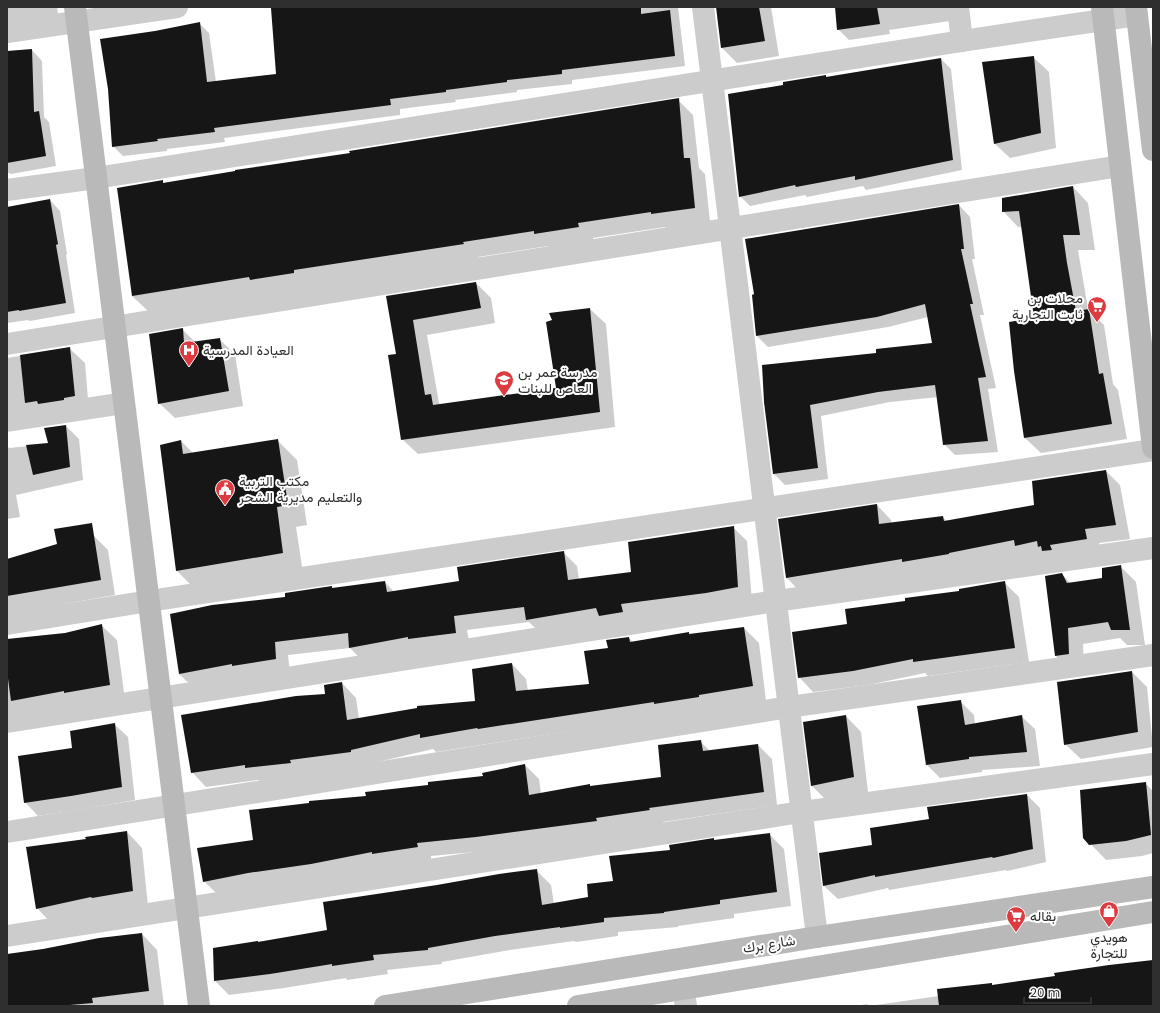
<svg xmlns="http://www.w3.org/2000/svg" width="1160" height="1013" viewBox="0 0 1160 1013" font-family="Poppins,Vazirmatn,sans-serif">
<rect width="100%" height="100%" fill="#fff"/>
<g fill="#0003">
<path d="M 7,7 L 57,7 L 61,33 L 7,40 Z"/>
<path d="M 290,7 L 678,7 L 685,66 L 572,80 L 572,84 L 517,90 L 517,92 L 455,100 L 456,102 L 400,109 L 400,115 L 224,138 L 225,142 L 167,149 L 167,151 L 123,156 L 113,146 L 155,32 L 199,23 L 209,33 L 216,82 L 277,75 Z"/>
<path d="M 717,7 L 771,7 L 779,56 L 737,63 L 722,48 Z"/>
<path d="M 836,7 L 948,7 L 950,21 L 889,30 L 890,34 L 849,40 L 838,29 Z"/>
<path d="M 32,50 L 42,61 L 44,117 L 49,122 L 56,166 L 11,174 L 7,172 L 7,52 Z"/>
<path d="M 1033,57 L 1049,72 L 1056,148 L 1010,158 L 994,143 Z"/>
<path d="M 941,59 L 951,69 L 962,170 L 866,190 L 863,186 L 807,197 L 805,195 L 750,206 L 740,196 L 784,86 L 826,76 L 827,78 Z"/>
<path d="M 678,100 L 693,115 L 699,168 L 705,174 L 710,222 L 667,229 L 665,227 L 593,238 L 593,242 L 550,248 L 548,246 L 478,257 L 478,259 L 308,285 L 309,287 L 148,311 L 132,296 L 162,181 L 164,183 L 351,154 Z"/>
<path d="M 1073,187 L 1088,203 L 1095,250 L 1078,250 L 1088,309 L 1104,325 L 1113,384 L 1118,390 L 1127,439 L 1041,453 L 1025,438 L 1015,370 L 1035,319 L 1023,227 L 1018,227 L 1003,211 Z"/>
<path d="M 50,200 L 60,211 L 67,254 L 66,255 L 75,313 L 30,321 L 28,320 L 7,323 L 7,207 Z"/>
<path d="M 959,205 L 970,217 L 975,259 L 972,259 L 984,315 L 980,315 L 996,388 L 988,389 L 998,452 L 955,455 L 944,444 L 938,397 L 890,402 L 821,416 L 828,479 L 785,485 L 774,474 L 765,402 L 878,354 L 933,344 L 928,317 L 888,327 L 768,347 L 757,336 Z"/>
<path d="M 476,283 L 491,298 L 495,323 L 427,335 L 439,403 L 441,405 L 557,388 L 553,321 L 551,314 L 590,309 L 606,324 L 615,427 L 418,454 L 402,439 L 397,354 L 387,297 Z"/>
<path d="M 183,330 L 196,343 L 219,339 L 235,354 L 243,406 L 175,418 L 159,403 Z"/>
<path d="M 69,348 L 85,363 L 89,411 L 7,423 L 7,358 Z"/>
<path d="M 66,426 L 79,439 L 83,480 L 16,495 L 20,517 L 7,519 L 7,446 L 9,448 L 49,444 Z"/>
<path d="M 277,440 L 297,460 L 307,525 L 296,527 L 303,573 L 197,591 L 177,571 L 181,441 L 194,454 Z"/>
<path d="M 1106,471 L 1120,485 L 1130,539 L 1099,543 L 1101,554 L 801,593 L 787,578 L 779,520 L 877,505 L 891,520 L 892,524 L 942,517 L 947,521 L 1036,506 Z"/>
<path d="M 733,527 L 747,541 L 752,601 L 541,634 L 529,622 L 467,630 L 470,647 L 364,662 L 350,648 L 288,655 L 290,673 L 194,688 L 179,674 L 286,598 L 332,587 L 333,589 L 385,582 L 394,592 L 460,582 L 563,552 L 577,566 L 579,580 L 633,573 Z"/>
<path d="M 93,535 L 108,550 L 115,595 L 7,614 L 7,560 Z"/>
<path d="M 1120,566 L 1136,582 L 1145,645 L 1127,645 L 1120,638 L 1083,644 L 1084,669 L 1071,671 L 1056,656 L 1046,577 L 1062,574 L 1071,584 L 1103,579 Z"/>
<path d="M 1005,583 L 1019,597 L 1029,662 L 928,676 L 925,673 L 868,685 L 813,692 L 799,677 L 848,625 L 960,592 Z"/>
<path d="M 101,625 L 117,640 L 125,700 L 7,717 L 7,640 L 65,634 Z"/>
<path d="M 744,628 L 759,643 L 766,701 L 436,752 L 433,749 L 365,765 L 261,782 L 258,780 L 206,787 L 192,772 L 326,695 L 342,683 L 356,698 L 359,719 L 476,702 L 512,664 L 526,679 L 528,691 L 590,685 L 610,649 L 629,638 L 633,642 L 689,633 L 690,635 Z"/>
<path d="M 1132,672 L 1147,687 L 1153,747 L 1081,759 L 1065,744 Z"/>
<path d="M 961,702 L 974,715 L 975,724 L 1021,716 L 1035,729 L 1040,766 L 982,770 L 982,772 L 940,778 L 927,765 Z"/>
<path d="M 846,716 L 861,732 L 868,792 L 827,801 L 812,786 Z"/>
<path d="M 114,724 L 128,737 L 135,800 L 84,809 L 38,816 L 25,802 L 73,749 Z"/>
<path d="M 700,741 L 710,751 L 758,745 L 772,759 L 777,805 L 663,822 L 663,824 L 486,851 L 431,856 L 431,861 L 387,868 L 385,866 L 326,878 L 218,895 L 204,881 L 254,841 L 367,797 L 484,777 L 525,765 L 539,779 L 541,794 L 662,778 Z"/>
<path d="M 1145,783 L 1153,791 L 1153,853 L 1142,856 L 1106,860 L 1084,837 Z"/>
<path d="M 1027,795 L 1040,808 L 1046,862 L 1007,871 L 1006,870 L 889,890 L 888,888 L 838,899 L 824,886 L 873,846 L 930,820 Z"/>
<path d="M 127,832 L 142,848 L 148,906 L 52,924 L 37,908 L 87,839 Z"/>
<path d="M 769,834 L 784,849 L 791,906 L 734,914 L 734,918 L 678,926 L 678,927 L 618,932 L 618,936 L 576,942 L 574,941 L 510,950 L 442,962 L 442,964 L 387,970 L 388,974 L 347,980 L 346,978 L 284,988 L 229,995 L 215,981 L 257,942 L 328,931 L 536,870 L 551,885 L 554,904 L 590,897 L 614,882 L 671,851 L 715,841 Z"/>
<path d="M 142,934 L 157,950 L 164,1006 L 7,1006 L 7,955 Z"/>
<path d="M 1153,961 L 1153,1006 L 856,1006 L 867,1004 L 869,1006 L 939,996 L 991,984 L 994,986 Z"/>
</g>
<g fill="#161616">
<path d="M 281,7 L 641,7 L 641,14 L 670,10 L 675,56 L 562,70 L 562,74 L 507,80 L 507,82 L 446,90 L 446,92 L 390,99 L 391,105 L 214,128 L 215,132 L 157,139 L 158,141 L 112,147 L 108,89 L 100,39 L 155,31 L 200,22 L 207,82 L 276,74 L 271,8 Z"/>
<path d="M 716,7 L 759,7 L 765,41 L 721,48 Z"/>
<path d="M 835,7 L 877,7 L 880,24 L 837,30 Z"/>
<path d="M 32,49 L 34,112 L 39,111 L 46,156 L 7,163 L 7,51 Z"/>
<path d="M 1034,56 L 1041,133 L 994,144 L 982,62 Z"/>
<path d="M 941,58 L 953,160 L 855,180 L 855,176 L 796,187 L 795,185 L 739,197 L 728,94 L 783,85 L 783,82 L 826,75 L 826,77 Z"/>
<path d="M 679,98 L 684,158 L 690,158 L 695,208 L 651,214 L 651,212 L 578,223 L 579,227 L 534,234 L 534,231 L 463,242 L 464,244 L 294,270 L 294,273 L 250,280 L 249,277 L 132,296 L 117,188 L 163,180 L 163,183 L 235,171 L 235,170 L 350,153 L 349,151 Z"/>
<path d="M 1073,186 L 1080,235 L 1063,235 L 1067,263 L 1076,311 L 1089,309 L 1099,374 L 1103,373 L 1112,424 L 1024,438 L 1014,371 L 1009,322 L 1034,318 L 1019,211 L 1002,212 L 1002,198 Z"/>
<path d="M 50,199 L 58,244 L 56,245 L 66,303 L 19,311 L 19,310 L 7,312 L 7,207 Z"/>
<path d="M 959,204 L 964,249 L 961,249 L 973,304 L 970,304 L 986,377 L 978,378 L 988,441 L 943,445 L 935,385 L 878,392 L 810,405 L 818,468 L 773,474 L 764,402 L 762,365 L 876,353 L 876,349 L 932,343 L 925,304 L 877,317 L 756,336 L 752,295 L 754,294 L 745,239 Z"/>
<path d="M 476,282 L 481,308 L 413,320 L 425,395 L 431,394 L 433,405 L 556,388 L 546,322 L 552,320 L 549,313 L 590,308 L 600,412 L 401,440 L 388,355 L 396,354 L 386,296 Z"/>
<path d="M 183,328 L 184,343 L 220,338 L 229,391 L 158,404 L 149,334 Z"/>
<path d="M 70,347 L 75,396 L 64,398 L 64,400 L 38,404 L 37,401 L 25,403 L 20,355 Z"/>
<path d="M 66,425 L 70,467 L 33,475 L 26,445 L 48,443 L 44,428 Z"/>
<path d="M 278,439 L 288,505 L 277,507 L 283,553 L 176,571 L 160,445 L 181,440 L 183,454 Z"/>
<path d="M 1106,470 L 1116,525 L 1085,529 L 1087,539 L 1050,545 L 1052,550 L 1042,551 L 1041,546 L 1038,547 L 1037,541 L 1015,546 L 1014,540 L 949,553 L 949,554 L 902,562 L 902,559 L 786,578 L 778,519 L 877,504 L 879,524 L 943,516 L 944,521 L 1034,505 L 1032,481 Z"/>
<path d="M 92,523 L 101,580 L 7,596 L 7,559 L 57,544 L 54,529 Z"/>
<path d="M 734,526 L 738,587 L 706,593 L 621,604 L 623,612 L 599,616 L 596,608 L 526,620 L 524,607 L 454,616 L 456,633 L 408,639 L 408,637 L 349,648 L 348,633 L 275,642 L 276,659 L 232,666 L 232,664 L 179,674 L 170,614 L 212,605 L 285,597 L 285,593 L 332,586 L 332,588 L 385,581 L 387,592 L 459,581 L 457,567 L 564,551 L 568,580 L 631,572 L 628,542 Z"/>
<path d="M 1121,565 L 1130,630 L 1111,630 L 1108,622 L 1068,628 L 1069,654 L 1055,656 L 1045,576 L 1062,573 L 1067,583 L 1102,578 L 1102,568 Z"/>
<path d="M 1005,581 L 1015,648 L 913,662 L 913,659 L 853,671 L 798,678 L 792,632 L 847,624 L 845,609 L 905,601 L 905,598 L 959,591 L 959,589 Z"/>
<path d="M 102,624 L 110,685 L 64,693 L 64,691 L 11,701 L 7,671 L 7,639 L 65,633 Z"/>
<path d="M 744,627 L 753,686 L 699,695 L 699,697 L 654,704 L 654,702 L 478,729 L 477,728 L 420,738 L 420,734 L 351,750 L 351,752 L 290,760 L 291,763 L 245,768 L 245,765 L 191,773 L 181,715 L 296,696 L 325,694 L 324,685 L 342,682 L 347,720 L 417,708 L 417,706 L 475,701 L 472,669 L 512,663 L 516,691 L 589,684 L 584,651 L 608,648 L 606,640 L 629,637 L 630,642 L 689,632 L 689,634 Z"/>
<path d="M 1132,671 L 1138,732 L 1064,745 L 1057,682 Z"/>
<path d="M 961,700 L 965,725 L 1022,715 L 1027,752 L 969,757 L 969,759 L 926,765 L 917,706 Z"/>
<path d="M 846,715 L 854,777 L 811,786 L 803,722 Z"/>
<path d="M 115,723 L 122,787 L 71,796 L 24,803 L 18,756 L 72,748 L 70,731 Z"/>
<path d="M 701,740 L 703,751 L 758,744 L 764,792 L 649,808 L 650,810 L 596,818 L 597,821 L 476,837 L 417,843 L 418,847 L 372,854 L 372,852 L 311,864 L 248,873 L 203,882 L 197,848 L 253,840 L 249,810 L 309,803 L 309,801 L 366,796 L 365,792 L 428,785 L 428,782 L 483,776 L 482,773 L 525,764 L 529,795 L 590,784 L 590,786 L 661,777 L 658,745 Z"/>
<path d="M 1146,782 L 1151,835 L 1126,841 L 1089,845 L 1083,838 L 1080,790 Z"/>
<path d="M 1027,794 L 1033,849 L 993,858 L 992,857 L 875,877 L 875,875 L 823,886 L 819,853 L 872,845 L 870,828 L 929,819 L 927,807 Z"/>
<path d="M 127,831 L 133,891 L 92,898 L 91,897 L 36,909 L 26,847 L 86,839 L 85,837 Z"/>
<path d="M 770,833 L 777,892 L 720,900 L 720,904 L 664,912 L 664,913 L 604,918 L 604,922 L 560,928 L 560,927 L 495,936 L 428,948 L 428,950 L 373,955 L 374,960 L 332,966 L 332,964 L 270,974 L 214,981 L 213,948 L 258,941 L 258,942 L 327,930 L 323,902 L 437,885 L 499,874 L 537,869 L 542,905 L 588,897 L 587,884 L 613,881 L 609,856 L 670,850 L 669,845 L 714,838 L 714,840 Z"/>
<path d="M 142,933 L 149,991 L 92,998 L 93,1003 L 58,1006 L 7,1006 L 7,954 L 43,949 L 99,938 Z"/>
<path d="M 1153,960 L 1153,1006 L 939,1006 L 937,989 L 992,983 L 992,985 L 1055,976 L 1054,973 L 1109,965 Z"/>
</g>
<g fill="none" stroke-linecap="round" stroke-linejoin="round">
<g stroke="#ccc" stroke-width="22">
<path d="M 703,7 L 817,937"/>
<path d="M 958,7 L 962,41"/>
<path d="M 7,32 L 177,7"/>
<path d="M 7,190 L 96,178 L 962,41 L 1137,15"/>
<path d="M 7,344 L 1120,166"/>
<path d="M 7,421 L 124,403"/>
<path d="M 7,624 L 149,601 L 1153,450"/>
<path d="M 7,722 L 776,601 L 1153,548"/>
<path d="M 7,832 L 789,707 L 1153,655"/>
<path d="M 7,936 L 801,812 L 1153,764"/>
<path d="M 683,989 L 686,1006"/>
</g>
<g stroke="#b9b9b9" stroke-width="22">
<path d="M 75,7 L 199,1006"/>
<path d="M 1102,7 L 1153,448"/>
<path d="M 1136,7 L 1153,150"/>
<path d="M 385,1006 L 817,937 L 1153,887"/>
<path d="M 578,1006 L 1153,912"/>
</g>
</g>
<defs>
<symbol id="supermarket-pin" viewBox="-11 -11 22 30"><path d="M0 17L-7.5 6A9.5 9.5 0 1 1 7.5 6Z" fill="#dd3b40" stroke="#fff"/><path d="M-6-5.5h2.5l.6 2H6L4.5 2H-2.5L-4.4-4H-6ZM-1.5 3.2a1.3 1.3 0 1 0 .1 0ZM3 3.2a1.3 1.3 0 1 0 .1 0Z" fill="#fff"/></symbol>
<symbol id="hospital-pin" viewBox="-11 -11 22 30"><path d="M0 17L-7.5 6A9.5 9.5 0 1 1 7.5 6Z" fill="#dd3b40" stroke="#fff"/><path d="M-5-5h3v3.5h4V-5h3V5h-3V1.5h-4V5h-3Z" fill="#fff"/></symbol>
<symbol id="school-pin" viewBox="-11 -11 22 30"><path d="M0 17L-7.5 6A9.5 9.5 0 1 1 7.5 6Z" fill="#dd3b40" stroke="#fff"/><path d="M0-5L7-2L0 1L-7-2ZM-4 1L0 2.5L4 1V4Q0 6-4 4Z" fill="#fff"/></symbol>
<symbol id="civic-pin" viewBox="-11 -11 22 30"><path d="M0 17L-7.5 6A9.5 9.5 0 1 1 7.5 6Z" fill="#dd3b40" stroke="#fff"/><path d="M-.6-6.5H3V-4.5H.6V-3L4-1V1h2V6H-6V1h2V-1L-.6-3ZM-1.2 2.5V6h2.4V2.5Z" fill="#fff"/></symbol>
<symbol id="shop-pin" viewBox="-11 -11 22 30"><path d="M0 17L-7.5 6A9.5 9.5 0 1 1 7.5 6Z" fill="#dd3b40" stroke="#fff"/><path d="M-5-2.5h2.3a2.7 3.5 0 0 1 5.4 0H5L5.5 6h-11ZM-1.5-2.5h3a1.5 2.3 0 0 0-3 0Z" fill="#fff"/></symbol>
</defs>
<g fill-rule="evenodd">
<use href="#supermarket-pin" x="1086" y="295" width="22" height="30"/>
<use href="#hospital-pin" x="178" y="339" width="22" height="30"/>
<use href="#school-pin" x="493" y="369" width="22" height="30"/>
<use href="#civic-pin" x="214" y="478" width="22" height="30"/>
<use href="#shop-pin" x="1098" y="900" width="22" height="30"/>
<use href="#supermarket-pin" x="1005" y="905" width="22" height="30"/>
</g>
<g text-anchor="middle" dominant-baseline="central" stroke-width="4" stroke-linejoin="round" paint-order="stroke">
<g font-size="14" fill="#2f2f2f" stroke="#fff" text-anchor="start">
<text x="1083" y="298" text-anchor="end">محلات بن<tspan x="1083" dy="16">ثابت التجارية</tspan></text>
<text x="203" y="350">العيادة المدرسية</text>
<text x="518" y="372">مدرسة عمر بن<tspan x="518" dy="16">العاص للبنات</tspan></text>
<text x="239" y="481">مكتب التربية<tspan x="239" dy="16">والتعليم مديرية الشحر</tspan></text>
<text x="1030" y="916">بقاله</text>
<text x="1109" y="937" text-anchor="middle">هويدي<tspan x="1109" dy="16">للتجارة</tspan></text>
</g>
<g font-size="14" fill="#2f2f2f" stroke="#fff">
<text transform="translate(769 944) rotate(-9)">شارع برك</text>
</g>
</g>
<rect width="1160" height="1013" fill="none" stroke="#2f2f2f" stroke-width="16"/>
<path d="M1024 997v6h67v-6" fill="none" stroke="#2f2f2f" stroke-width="2"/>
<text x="1030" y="997" font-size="12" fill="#2f2f2f" stroke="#ffffff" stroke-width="3" paint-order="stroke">20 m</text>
</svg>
